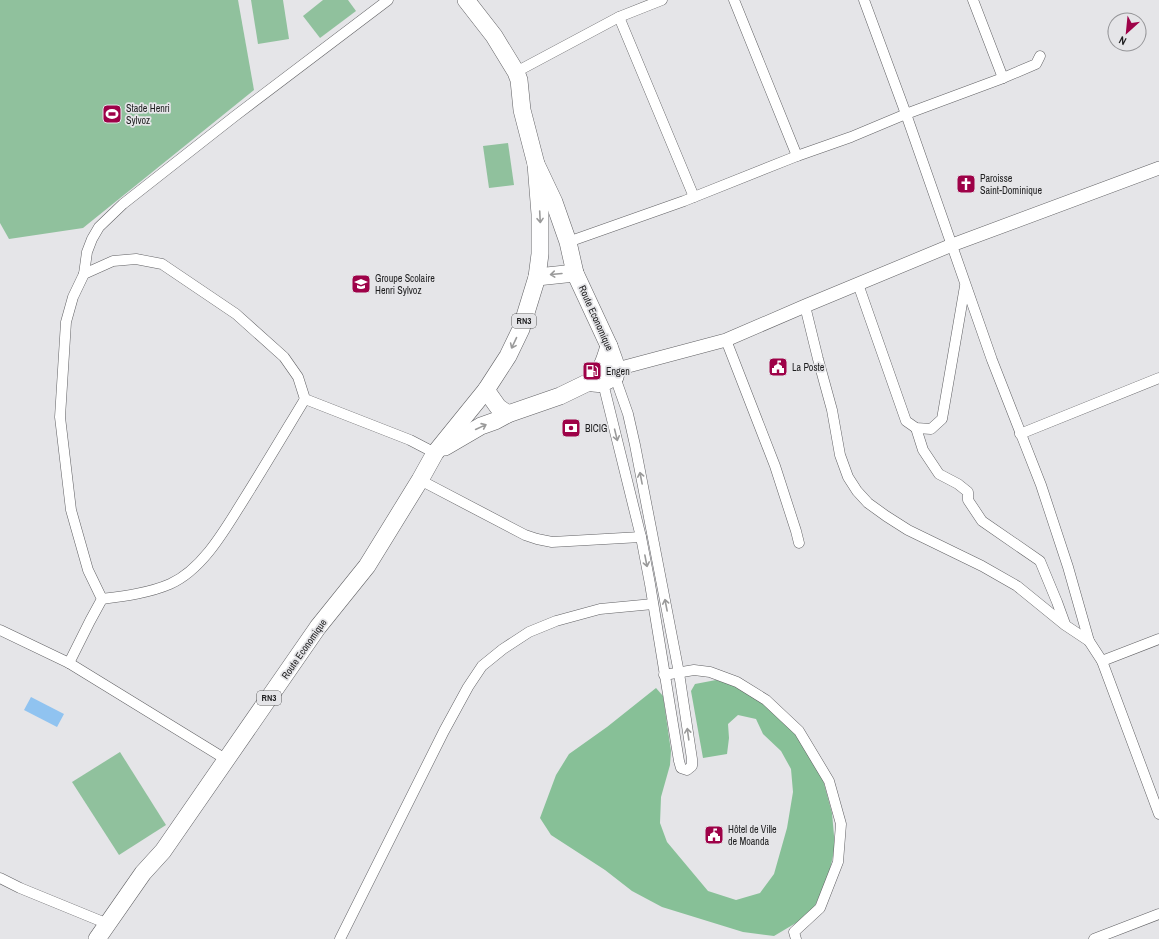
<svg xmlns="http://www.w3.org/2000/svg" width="1159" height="939" viewBox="0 0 1159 939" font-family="'Archivo Narrow',sans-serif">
<rect width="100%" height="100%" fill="#e5e5e8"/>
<g fill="#90c19d">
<path d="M 0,0 L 238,0 L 254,90 L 83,228 L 9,239 L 0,223 Z"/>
<path d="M 251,0 L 283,0 L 289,39 L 258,44 Z"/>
<path d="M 323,0 L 348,0 L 356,11 L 320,38 L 303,16 Z"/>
<path d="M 508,143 L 514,185 L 489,188 L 483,146 Z"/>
<path d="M 120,752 L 166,825 L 119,855 L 72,782 Z"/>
</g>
<path fill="#87c097" d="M 716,680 L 736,686 L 753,693 L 785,721 L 803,745 L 823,780 L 832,813 L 835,847 L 828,878 L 811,914 L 774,936 L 743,932 L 662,907 L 632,891 L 605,870 L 551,835 L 540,818 L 556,775 L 569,754 L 607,727 L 656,688 L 663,696 L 671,751 L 670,765 L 661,797 L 660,823 L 667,842 L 708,891 L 736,900 L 760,893 L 774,874 L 787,828 L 793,792 L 791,769 L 781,751 L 763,734 L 756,719 L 738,715 L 728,724 L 729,738 L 727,754 L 703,758 L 691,691 L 695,684 Z"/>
<path fill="#90c3f0" d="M 31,697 L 64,714 L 57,727 L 24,710 Z"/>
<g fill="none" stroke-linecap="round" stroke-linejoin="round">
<defs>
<g id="minor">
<path d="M 734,0 L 797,156"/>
<path d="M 864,0 L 906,114 L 992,360 L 1041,485 L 1068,567 L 1089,641"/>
<path d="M 973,0 L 1003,78"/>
<path d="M 619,17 L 694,197"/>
<path d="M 516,72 L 619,17 L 662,0"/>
<path d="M 568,242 L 684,201 L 797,156 L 851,137 L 906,114 L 1003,78 L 1036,64 L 1040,56"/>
<path d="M 84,274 L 87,252 L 92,239 L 99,227 L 123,204 L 235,116 L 388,0"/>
<path d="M 858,284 L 906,421 L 916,428 L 931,429 L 942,419 L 965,286"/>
<path d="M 805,306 L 818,359 L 832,410 L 840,455 L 848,477 L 857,491 L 868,503 L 886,516 L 908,530 L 982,566 L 1017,586 L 1065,625 L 1089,641 L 1102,661 L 1159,814"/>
<path d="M 726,340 L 775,466 L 796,531 L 799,543"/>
<path d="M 603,383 L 641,537 L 650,584 L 679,761 L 681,768 L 687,770 L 692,766 L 692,759 L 679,673 L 635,445 L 628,414 L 615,377"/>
<path d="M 916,428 L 923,450 L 939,474 L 958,484 L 968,492 L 968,500 L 982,521 L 1040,561 L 1057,602 L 1065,624"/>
<path d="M 1020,434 L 1159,378"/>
<path d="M 420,480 L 525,535 L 537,539 L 552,542 L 641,537"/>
<path d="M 102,599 C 125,596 149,593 170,584 C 204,569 227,526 246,496 C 266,464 285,432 305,399"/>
<path d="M 0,630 L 69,663 L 227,760"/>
<path d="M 1102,661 L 1159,639"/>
<path d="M 69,663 L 90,621 L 102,599 L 88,570 L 71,510 L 60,417 L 66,322 L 73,297 L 84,274 L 113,261 L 136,259 L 162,264 L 236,314 L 284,357 L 298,377 L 305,399 L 410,440 L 435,453"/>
<path d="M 664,675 L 694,670 L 710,672 L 737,682 L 766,700 L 799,731 L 829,781 L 841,824 L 838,862 L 820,908 L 794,932 L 796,939"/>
<path d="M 0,878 L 20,888 L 108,924"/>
<path d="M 340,939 L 444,731 L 468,687 L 482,666 L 503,649 L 529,632 L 556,621 L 600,609 L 653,604"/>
<path d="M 1094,939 L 1159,914"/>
</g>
<path id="tertiary" d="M 617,369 L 726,340 L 805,306 L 952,245 L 1159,168"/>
<g id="trunk">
<path d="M 537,277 L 575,273"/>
<path d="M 589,382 C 602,370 604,363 609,346"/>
<path d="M 486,390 L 498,407 L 508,414"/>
<path d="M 445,447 L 481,426 L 495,421 L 508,414 L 560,396 L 589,382 C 601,386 604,382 615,377 L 617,369 L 614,360 L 609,346 L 575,273 L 568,242 L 554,202 L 536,164 L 522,110 L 519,80 L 516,72 L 494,36 L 466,0"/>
<path d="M 97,939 L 143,873 L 163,851 L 318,627 L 367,566 L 420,480 L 435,453 L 486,390 L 508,356 L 521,329 L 537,277 L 540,254 L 540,214 L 536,164"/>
</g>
</defs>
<use href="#minor" stroke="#616164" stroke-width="11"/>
<use href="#tertiary" stroke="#616164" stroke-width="14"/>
<use href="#trunk" stroke="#616164" stroke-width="18"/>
<use href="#minor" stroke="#fff" stroke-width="10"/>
<use href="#tertiary" stroke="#fff" stroke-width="13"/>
<use href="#trunk" stroke="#fff" stroke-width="17"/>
</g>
<defs><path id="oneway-shaft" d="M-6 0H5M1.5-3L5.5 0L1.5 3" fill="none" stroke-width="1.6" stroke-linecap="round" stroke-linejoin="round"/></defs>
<g stroke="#9a9a9a">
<use href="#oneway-shaft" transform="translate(540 217) rotate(87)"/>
<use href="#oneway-shaft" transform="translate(556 274) rotate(175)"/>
<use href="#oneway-shaft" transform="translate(514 343) rotate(115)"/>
<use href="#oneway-shaft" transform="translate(481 427) rotate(-25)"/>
<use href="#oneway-shaft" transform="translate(616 435) rotate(76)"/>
<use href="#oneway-shaft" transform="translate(641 478) rotate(-101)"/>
<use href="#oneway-shaft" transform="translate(646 561) rotate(79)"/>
<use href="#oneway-shaft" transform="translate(666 605) rotate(-101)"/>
<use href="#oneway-shaft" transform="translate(688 734) rotate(-98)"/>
</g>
<defs>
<symbol id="stadium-square" viewBox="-11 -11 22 22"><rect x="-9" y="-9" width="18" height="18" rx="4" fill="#9e0248" stroke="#e5e5e8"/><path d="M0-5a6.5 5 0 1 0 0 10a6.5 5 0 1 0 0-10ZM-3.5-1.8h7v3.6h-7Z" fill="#fff"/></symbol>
<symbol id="church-square" viewBox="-11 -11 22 22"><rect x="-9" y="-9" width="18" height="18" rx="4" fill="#9e0248" stroke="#e5e5e8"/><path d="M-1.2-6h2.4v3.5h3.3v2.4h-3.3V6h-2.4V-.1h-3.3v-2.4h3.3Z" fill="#fff"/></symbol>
<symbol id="school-square" viewBox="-11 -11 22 22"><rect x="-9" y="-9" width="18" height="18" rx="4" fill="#9e0248" stroke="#e5e5e8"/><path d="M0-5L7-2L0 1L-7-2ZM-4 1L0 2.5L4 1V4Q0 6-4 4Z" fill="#fff"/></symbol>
<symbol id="civic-square" viewBox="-11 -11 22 22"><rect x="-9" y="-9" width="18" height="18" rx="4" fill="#9e0248" stroke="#e5e5e8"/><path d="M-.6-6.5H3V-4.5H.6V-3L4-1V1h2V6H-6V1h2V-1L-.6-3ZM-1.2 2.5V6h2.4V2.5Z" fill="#fff"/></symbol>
<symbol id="fuel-square" viewBox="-11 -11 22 22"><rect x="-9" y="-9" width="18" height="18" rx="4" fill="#9e0248" stroke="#e5e5e8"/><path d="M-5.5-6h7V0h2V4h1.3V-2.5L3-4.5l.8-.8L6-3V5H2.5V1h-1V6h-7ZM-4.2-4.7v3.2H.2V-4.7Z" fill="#fff"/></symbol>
<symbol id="bank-square" viewBox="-11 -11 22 22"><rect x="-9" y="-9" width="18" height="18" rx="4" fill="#9e0248" stroke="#e5e5e8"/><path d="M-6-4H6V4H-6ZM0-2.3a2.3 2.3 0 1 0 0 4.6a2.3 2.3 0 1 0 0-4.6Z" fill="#fff"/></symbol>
</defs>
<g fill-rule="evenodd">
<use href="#stadium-square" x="101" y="103" width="22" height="22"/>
<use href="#church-square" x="955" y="173" width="22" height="22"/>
<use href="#school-square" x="350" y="273" width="22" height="22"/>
<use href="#civic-square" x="767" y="356" width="22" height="22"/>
<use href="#fuel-square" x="581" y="360" width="22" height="22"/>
<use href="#bank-square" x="560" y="417" width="22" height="22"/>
<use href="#civic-square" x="703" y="824" width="22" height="22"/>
</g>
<g text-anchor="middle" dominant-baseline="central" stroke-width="3.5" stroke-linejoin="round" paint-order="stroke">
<g fill="#e5e5e8" stroke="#5a5a5b" stroke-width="1">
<rect x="512" y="314" width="24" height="14" rx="3"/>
<rect x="257" y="691" width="24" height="14" rx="3"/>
</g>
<g font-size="9" font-weight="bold" fill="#1e1e1f">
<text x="524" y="321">RN3</text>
<text x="269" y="698">RN3</text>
</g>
<g font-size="10" fill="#1e1e1f" stroke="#e5e5e8" text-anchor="start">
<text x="126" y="108">Stade Henri<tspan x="126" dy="12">Sylvoz</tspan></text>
<text x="980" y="178">Paroisse<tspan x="980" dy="12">Saint-Dominique</tspan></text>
<text x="375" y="278">Groupe Scolaire<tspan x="375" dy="12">Henri Sylvoz</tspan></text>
<text x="792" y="367">La Poste</text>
<text x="606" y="371">Engen</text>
<text x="585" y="428">BICIG</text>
<text x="728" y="829">Hôtel de Ville<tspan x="728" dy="12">de Moanda</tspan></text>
</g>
<g font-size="10" fill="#1e1e1f" stroke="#e5e5e8">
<text transform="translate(596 318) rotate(66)">Route Economique</text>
<text transform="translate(304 649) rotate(-55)">Route Economique</text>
</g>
</g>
<g transform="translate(1127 32) rotate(207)"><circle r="19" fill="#e5e5e8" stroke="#959598"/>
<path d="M0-3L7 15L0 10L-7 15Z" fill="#9e0248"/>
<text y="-6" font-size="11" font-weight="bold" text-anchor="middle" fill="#1e1e1f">N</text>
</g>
</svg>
